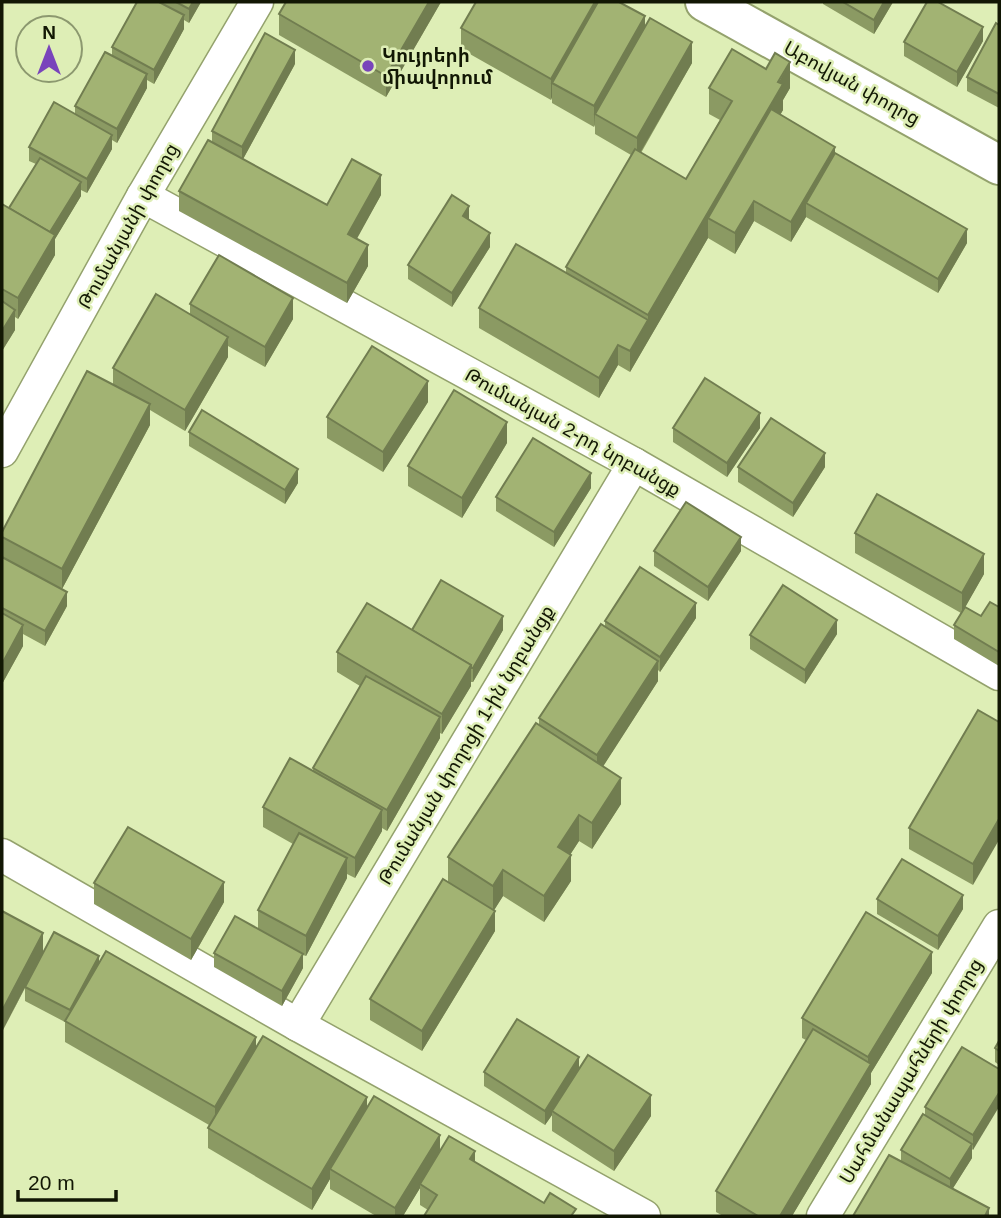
<svg xmlns="http://www.w3.org/2000/svg" width="1001" height="1218" viewBox="0 0 1001 1218" font-family="Arial,'Noto Sans Armenian',sans-serif">
<rect width="100%" height="100%" fill="#deeeb6"/>
<g fill="none" stroke-linecap="round" stroke-linejoin="round">
<defs>
<g id="street">
<path d="M 143,196 L 634,464 L 999,674"/>
<path d="M 2,451 L 143,196 L 257,2"/>
<path d="M 2,855 L 298,1025 L 644,1216"/>
<path d="M 298,1025 L 634,464"/>
<path d="M 823,1216 L 999,926"/>
</g>
<path id="secondary" d="M 705,2 L 999,165"/>
</defs>
<use href="#street" stroke="#94a26d" stroke-width="35"/>
<use href="#secondary" stroke="#94a26d" stroke-width="42"/>
<use href="#street" stroke="#fff" stroke-width="32"/>
<use href="#secondary" stroke="#fff" stroke-width="38"/>
</g>
<g fill="#8b9a63">
<path d="M 137,2 L 201,2 L 189,23 L 184,20 L 184,29 L 154,84 L 147,80 L 147,88 L 117,143 L 112,140 L 112,149 L 87,193 L 81,190 L 81,196 L 55,239 L 55,255 L 18,319 L 15,317 L 15,330 L 2,351 L 2,204 L 9,208 L 36,164 L 29,161 L 29,147 L 75,114 L 75,106 L 112,56 L 112,47 Z"/>
<path d="M 441,2 L 386,97 L 279,35 L 279,14 Z"/>
<path d="M 597,2 L 597,3 L 645,28 L 692,63 L 641,153 L 686,179 L 720,120 L 709,114 L 709,88 L 790,88 L 783,100 L 783,110 L 780,115 L 967,243 L 938,293 L 806,217 L 791,242 L 754,221 L 735,254 L 708,238 L 630,372 L 618,365 L 599,398 L 479,328 L 479,308 L 566,273 L 566,267 L 631,155 L 595,134 L 595,125 L 594,127 L 552,103 L 552,97 L 551,100 L 461,49 L 461,28 Z"/>
<path d="M 823,2 L 893,2 L 874,34 L 823,4 Z"/>
<path d="M 999,25 L 999,108 L 967,91 L 967,77 Z"/>
<path d="M 983,41 L 957,87 L 904,56 L 904,42 Z"/>
<path d="M 295,64 L 243,159 L 327,205 L 381,195 L 356,239 L 368,266 L 347,303 L 179,211 L 179,191 L 212,142 L 212,131 Z"/>
<path d="M 469,219 L 490,247 L 452,307 L 408,279 L 408,265 Z"/>
<path d="M 190,304 L 293,319 L 265,367 L 228,346 L 228,357 L 185,431 L 150,410 L 150,425 L 62,589 L 67,606 L 45,646 L 23,634 L 23,646 L 2,684 L 2,532 L 113,385 L 113,368 L 190,314 Z"/>
<path d="M 428,402 L 383,472 L 327,438 L 327,417 Z"/>
<path d="M 673,428 L 760,428 L 727,477 L 673,442 Z"/>
<path d="M 189,432 L 298,483 L 285,504 L 189,446 Z"/>
<path d="M 507,443 L 462,518 L 408,486 L 408,466 Z"/>
<path d="M 738,467 L 825,467 L 793,517 L 738,482 Z"/>
<path d="M 591,488 L 554,547 L 496,511 L 496,497 Z"/>
<path d="M 855,533 L 984,574 L 965,607 L 981,616 L 999,607 L 999,666 L 954,639 L 954,625 L 961,613 L 855,553 Z"/>
<path d="M 654,551 L 741,551 L 708,601 L 654,566 Z"/>
<path d="M 696,618 L 660,672 L 658,670 L 658,681 L 603,766 L 621,804 L 592,849 L 579,841 L 570,855 L 571,881 L 544,922 L 503,896 L 494,910 L 495,931 L 422,1051 L 370,1020 L 370,999 L 448,882 L 448,857 L 539,724 L 539,718 L 605,626 L 605,621 Z"/>
<path d="M 412,630 L 503,630 L 473,682 L 471,682 L 471,686 L 442,734 L 440,733 L 440,738 L 387,831 L 382,828 L 382,831 L 355,878 L 347,874 L 347,878 L 306,956 L 303,955 L 303,968 L 282,1006 L 214,967 L 214,953 L 258,929 L 258,910 L 293,844 L 263,827 L 263,807 L 313,771 L 313,768 L 360,686 L 337,672 L 337,652 Z"/>
<path d="M 837,634 L 805,684 L 750,649 L 750,635 Z"/>
<path d="M 978,710 L 973,885 L 909,849 L 909,828 Z"/>
<path d="M 94,883 L 224,902 L 191,960 L 94,904 Z"/>
<path d="M 877,899 L 963,909 L 938,950 L 877,914 Z"/>
<path d="M 43,952 L 99,963 L 256,1047 L 367,1108 L 440,1151 L 475,1162 L 544,1203 L 576,1216 L 428,1210 L 420,1205 L 420,1188 L 403,1216 L 376,1216 L 330,1189 L 330,1179 L 312,1210 L 208,1148 L 208,1128 L 209,1125 L 65,1042 L 65,1022 L 25,1001 L 25,988 L 2,1032 Z"/>
<path d="M 932,973 L 871,1073 L 871,1084 L 792,1216 L 723,1216 L 716,1212 L 716,1191 L 806,1040 L 802,1038 L 802,1018 Z"/>
<path d="M 999,1041 L 999,1065 L 995,1062 L 995,1048 Z"/>
<path d="M 999,1069 L 973,1150 L 972,1149 L 972,1158 L 953,1188 L 989,1216 L 901,1161 L 901,1150 L 925,1116 L 925,1107 Z"/>
<path d="M 579,1070 L 651,1116 L 614,1171 L 552,1131 L 552,1115 L 545,1125 L 484,1086 L 484,1072 Z"/>
</g>
<g fill="#717d50">
<path d="M 193,2 L 201,2 L 189,23 L 189,9 Z"/>
<path d="M 429,2 L 441,2 L 386,97 L 386,76 Z"/>
<path d="M 595,2 L 597,2 L 597,17 L 552,83 L 552,97 L 551,100 L 551,79 Z"/>
<path d="M 884,2 L 893,2 L 874,34 L 874,20 Z"/>
<path d="M 184,15 L 184,29 L 154,84 L 154,70 Z"/>
<path d="M 645,16 L 645,37 L 595,114 L 594,127 L 594,106 Z"/>
<path d="M 983,27 L 983,41 L 957,87 L 957,72 Z"/>
<path d="M 692,42 L 692,63 L 637,158 L 637,138 Z"/>
<path d="M 295,50 L 295,64 L 242,161 L 242,147 Z"/>
<path d="M 790,62 L 790,88 L 783,100 L 783,110 L 717,223 L 708,218 L 708,238 L 648,341 L 648,315 Z"/>
<path d="M 147,74 L 147,88 L 117,143 L 117,129 Z"/>
<path d="M 112,135 L 112,149 L 87,193 L 87,179 Z"/>
<path d="M 835,147 L 835,167 L 806,203 L 806,217 L 791,242 L 791,222 Z"/>
<path d="M 381,175 L 381,195 L 348,255 L 348,234 Z"/>
<path d="M 81,182 L 81,196 L 55,239 L 55,255 L 18,319 L 18,298 L 49,235 Z"/>
<path d="M 754,201 L 754,221 L 735,254 L 735,233 Z"/>
<path d="M 469,206 L 469,220 L 463,216 Z"/>
<path d="M 967,229 L 967,243 L 938,293 L 938,279 Z"/>
<path d="M 490,233 L 490,247 L 452,307 L 452,293 Z"/>
<path d="M 368,245 L 368,266 L 347,303 L 347,283 Z"/>
<path d="M 293,298 L 293,319 L 265,367 L 265,347 Z"/>
<path d="M 15,310 L 15,330 L 2,351 L 2,331 Z"/>
<path d="M 648,320 L 648,341 L 630,372 L 630,351 Z"/>
<path d="M 228,337 L 228,357 L 185,431 L 185,410 Z"/>
<path d="M 618,345 L 618,365 L 599,398 L 599,378 Z"/>
<path d="M 428,381 L 428,402 L 383,472 L 383,452 Z"/>
<path d="M 150,404 L 150,425 L 62,589 L 62,569 Z"/>
<path d="M 760,413 L 760,428 L 727,477 L 727,463 Z"/>
<path d="M 507,422 L 507,443 L 462,518 L 462,498 Z"/>
<path d="M 825,453 L 825,467 L 793,517 L 793,503 Z"/>
<path d="M 298,469 L 298,483 L 285,504 L 285,490 Z"/>
<path d="M 591,473 L 591,488 L 554,547 L 554,532 Z"/>
<path d="M 741,537 L 741,551 L 708,601 L 708,587 Z"/>
<path d="M 984,554 L 984,574 L 962,613 L 962,593 Z"/>
<path d="M 67,592 L 67,606 L 45,646 L 45,631 Z"/>
<path d="M 696,603 L 696,618 L 660,672 L 660,657 Z"/>
<path d="M 503,616 L 503,630 L 473,682 L 473,668 Z"/>
<path d="M 837,620 L 837,634 L 805,684 L 805,670 Z"/>
<path d="M 23,625 L 23,646 L 2,684 L 2,664 Z"/>
<path d="M 658,661 L 658,681 L 597,776 L 597,755 Z"/>
<path d="M 471,665 L 471,686 L 442,734 L 442,714 Z"/>
<path d="M 440,717 L 440,738 L 387,831 L 387,810 Z"/>
<path d="M 621,778 L 621,804 L 592,849 L 592,823 Z"/>
<path d="M 382,810 L 382,831 L 355,878 L 355,858 Z"/>
<path d="M 579,815 L 579,841 L 558,873 L 558,847 Z"/>
<path d="M 999,819 L 999,840 L 973,885 L 973,864 Z"/>
<path d="M 571,855 L 571,881 L 544,922 L 544,896 Z"/>
<path d="M 347,858 L 347,878 L 306,956 L 306,936 Z"/>
<path d="M 503,870 L 503,896 L 493,912 L 493,886 Z"/>
<path d="M 224,882 L 224,902 L 191,960 L 191,939 Z"/>
<path d="M 963,895 L 963,909 L 938,950 L 938,936 Z"/>
<path d="M 495,911 L 495,931 L 422,1051 L 422,1031 Z"/>
<path d="M 43,933 L 43,953 L 2,1032 L 2,1011 Z"/>
<path d="M 932,952 L 932,973 L 871,1073 L 871,1084 L 792,1216 L 780,1216 L 868,1068 L 868,1057 Z"/>
<path d="M 303,954 L 303,968 L 282,1006 L 282,991 Z"/>
<path d="M 99,956 L 99,970 L 70,1025 L 70,1010 Z"/>
<path d="M 256,1037 L 256,1057 L 215,1128 L 215,1107 Z"/>
<path d="M 579,1057 L 579,1072 L 552,1111 L 552,1115 L 545,1125 L 545,1111 Z"/>
<path d="M 999,1093 L 999,1107 L 973,1150 L 973,1135 Z"/>
<path d="M 651,1095 L 651,1116 L 614,1171 L 614,1151 Z"/>
<path d="M 367,1097 L 367,1117 L 330,1169 L 330,1179 L 312,1210 L 312,1189 Z"/>
<path d="M 440,1135 L 440,1156 L 420,1184 L 420,1188 L 403,1216 L 395,1216 L 395,1208 Z"/>
<path d="M 972,1144 L 972,1158 L 950,1193 L 950,1179 Z"/>
<path d="M 475,1151 L 475,1172 L 470,1159 Z"/>
<path d="M 989,1208 L 989,1216 L 985,1216 Z"/>
</g>
<g fill="#a2b373" stroke="#717d50" stroke-width="2">
<path d="M 137,2 L 159,2 L 184,15 L 154,70 L 112,47 Z"/>
<path d="M 176,2 L 193,2 L 189,9 Z"/>
<path d="M 286,2 L 429,2 L 386,76 L 279,14 Z"/>
<path d="M 476,2 L 595,2 L 551,79 L 461,28 Z"/>
<path d="M 598,2 L 619,2 L 645,16 L 594,106 L 552,83 Z"/>
<path d="M 843,2 L 884,2 L 874,20 Z"/>
<path d="M 927,2 L 938,2 L 983,27 L 957,72 L 904,42 Z"/>
<path d="M 650,18 L 692,42 L 637,138 L 595,114 Z"/>
<path d="M 996,23 L 999,25 L 999,94 L 967,77 Z"/>
<path d="M 265,33 L 295,50 L 242,147 L 212,131 Z"/>
<path d="M 732,49 L 766,69 L 775,53 L 790,62 L 778,82 L 783,84 L 648,315 L 566,267 L 635,149 L 686,179 L 732,101 L 709,88 Z"/>
<path d="M 105,52 L 147,74 L 117,129 L 75,106 Z"/>
<path d="M 54,102 L 112,135 L 87,179 L 29,147 Z"/>
<path d="M 771,109 L 835,147 L 791,222 L 754,201 L 735,233 L 708,218 Z"/>
<path d="M 208,140 L 327,205 L 352,159 L 381,175 L 348,234 L 368,245 L 347,283 L 179,191 Z"/>
<path d="M 835,153 L 967,229 L 938,279 L 806,203 Z"/>
<path d="M 40,158 L 81,182 L 50,232 L 9,208 Z"/>
<path d="M 452,195 L 469,206 L 463,216 L 490,233 L 452,293 L 408,265 Z"/>
<path d="M 2,204 L 55,235 L 18,298 L 2,289 Z"/>
<path d="M 516,244 L 648,320 L 630,351 L 618,345 L 599,378 L 479,308 Z"/>
<path d="M 219,255 L 293,298 L 265,347 L 190,304 Z"/>
<path d="M 156,294 L 228,337 L 185,410 L 113,368 Z"/>
<path d="M 2,301 L 15,310 L 2,331 Z"/>
<path d="M 372,346 L 428,381 L 383,452 L 327,417 Z"/>
<path d="M 87,371 L 150,404 L 62,569 L 2,537 L 2,532 Z"/>
<path d="M 705,378 L 760,413 L 727,463 L 673,428 Z"/>
<path d="M 454,390 L 507,422 L 462,498 L 408,466 Z"/>
<path d="M 202,410 L 298,469 L 285,490 L 189,432 Z"/>
<path d="M 771,418 L 825,453 L 793,503 L 738,467 Z"/>
<path d="M 533,438 L 591,473 L 554,532 L 496,497 Z"/>
<path d="M 877,494 L 984,554 L 962,593 L 855,533 Z"/>
<path d="M 686,502 L 741,537 L 708,587 L 654,551 Z"/>
<path d="M 2,557 L 67,592 L 45,631 L 2,608 Z"/>
<path d="M 640,567 L 696,603 L 660,657 L 605,621 Z"/>
<path d="M 441,580 L 503,616 L 473,668 L 471,668 L 471,665 L 412,630 Z"/>
<path d="M 783,585 L 837,620 L 805,670 L 750,635 Z"/>
<path d="M 990,602 L 999,607 L 999,652 L 954,625 L 965,607 L 981,616 Z"/>
<path d="M 367,603 L 471,665 L 442,714 L 337,652 Z"/>
<path d="M 2,613 L 23,625 L 2,664 Z"/>
<path d="M 601,624 L 658,661 L 597,755 L 539,718 Z"/>
<path d="M 366,676 L 440,717 L 387,810 L 313,768 Z"/>
<path d="M 978,710 L 999,722 L 999,819 L 973,864 L 909,828 Z"/>
<path d="M 536,723 L 621,778 L 592,823 L 579,815 L 558,847 L 571,855 L 544,896 L 503,870 L 493,886 L 448,857 Z"/>
<path d="M 290,758 L 382,810 L 355,858 L 263,807 Z"/>
<path d="M 128,827 L 224,882 L 191,939 L 94,883 Z"/>
<path d="M 299,833 L 347,858 L 306,936 L 258,910 Z"/>
<path d="M 902,859 L 963,895 L 938,936 L 877,899 Z"/>
<path d="M 443,879 L 495,911 L 422,1031 L 370,999 Z"/>
<path d="M 2,911 L 43,933 L 2,1011 Z"/>
<path d="M 866,912 L 932,952 L 868,1057 L 802,1018 Z"/>
<path d="M 235,916 L 303,954 L 282,991 L 214,953 Z"/>
<path d="M 54,932 L 99,956 L 70,1010 L 25,987 Z"/>
<path d="M 106,951 L 256,1037 L 215,1107 L 65,1021 Z"/>
<path d="M 517,1019 L 579,1057 L 545,1111 L 484,1072 Z"/>
<path d="M 813,1029 L 871,1064 L 780,1216 L 758,1216 L 716,1191 Z"/>
<path d="M 263,1036 L 367,1097 L 312,1189 L 208,1128 Z"/>
<path d="M 999,1041 L 999,1051 L 995,1048 Z"/>
<path d="M 962,1047 L 999,1069 L 999,1093 L 973,1135 L 925,1107 Z"/>
<path d="M 588,1055 L 651,1095 L 614,1151 L 552,1111 Z"/>
<path d="M 374,1096 L 440,1135 L 395,1208 L 330,1169 Z"/>
<path d="M 923,1114 L 972,1144 L 950,1179 L 901,1150 Z"/>
<path d="M 449,1136 L 475,1151 L 470,1159 L 544,1203 L 550,1193 L 576,1209 L 571,1216 L 424,1216 L 437,1195 L 420,1184 Z"/>
<path d="M 889,1155 L 989,1208 L 985,1216 L 853,1216 Z"/>
</g>
<circle fill="#7944bb" stroke="#deeeb6" stroke-width="2.5" cx="368" cy="66" r="7"/>
<g text-anchor="middle" dominant-baseline="central" stroke-width="5" stroke-linejoin="round" paint-order="stroke">
<g font-size="19" font-weight="bold" fill="#121704" stroke="#deeeb6" text-anchor="start">
<text x="382" y="55">Կույրերի<tspan x="382" dy="22">միավորում</tspan></text>
</g>
<g font-size="19" fill="#121704" stroke="#deeeb6">
<text transform="translate(852 83) rotate(29)">Աբովյան փողոց</text>
<text transform="translate(128 226) rotate(-61)">Թումանյանի փողոց</text>
<text transform="translate(573 432) rotate(29)">Թումանյան 2-րդ նրբանցք</text>
<text transform="translate(466 745) rotate(-59)">Թումանյան փողոցի 1-ին նրբանցք</text>
<text transform="translate(911 1071) rotate(-59)">Սահմանապահների փողոց</text>
</g>
</g>
<rect width="1001" height="1218" fill="none" stroke="#121704" stroke-width="7"/>
<g transform="translate(49 49)"><circle r="33" fill="#deeeb6" stroke="#8c986f" stroke-width="2"/>
<path d="M0-5L12 26L0 18L-12 26Z" fill="#7944bb"/>
<text y="-10" font-size="19" font-weight="bold" text-anchor="middle" fill="#121704">N</text>
</g>
<path d="M18 1190v10h98v-10" fill="none" stroke="#121704" stroke-width="3.5"/>
<text x="28" y="1190" font-size="21" fill="#121704" stroke="#deeeb6" stroke-width="5" paint-order="stroke">20 m</text>
</svg>
